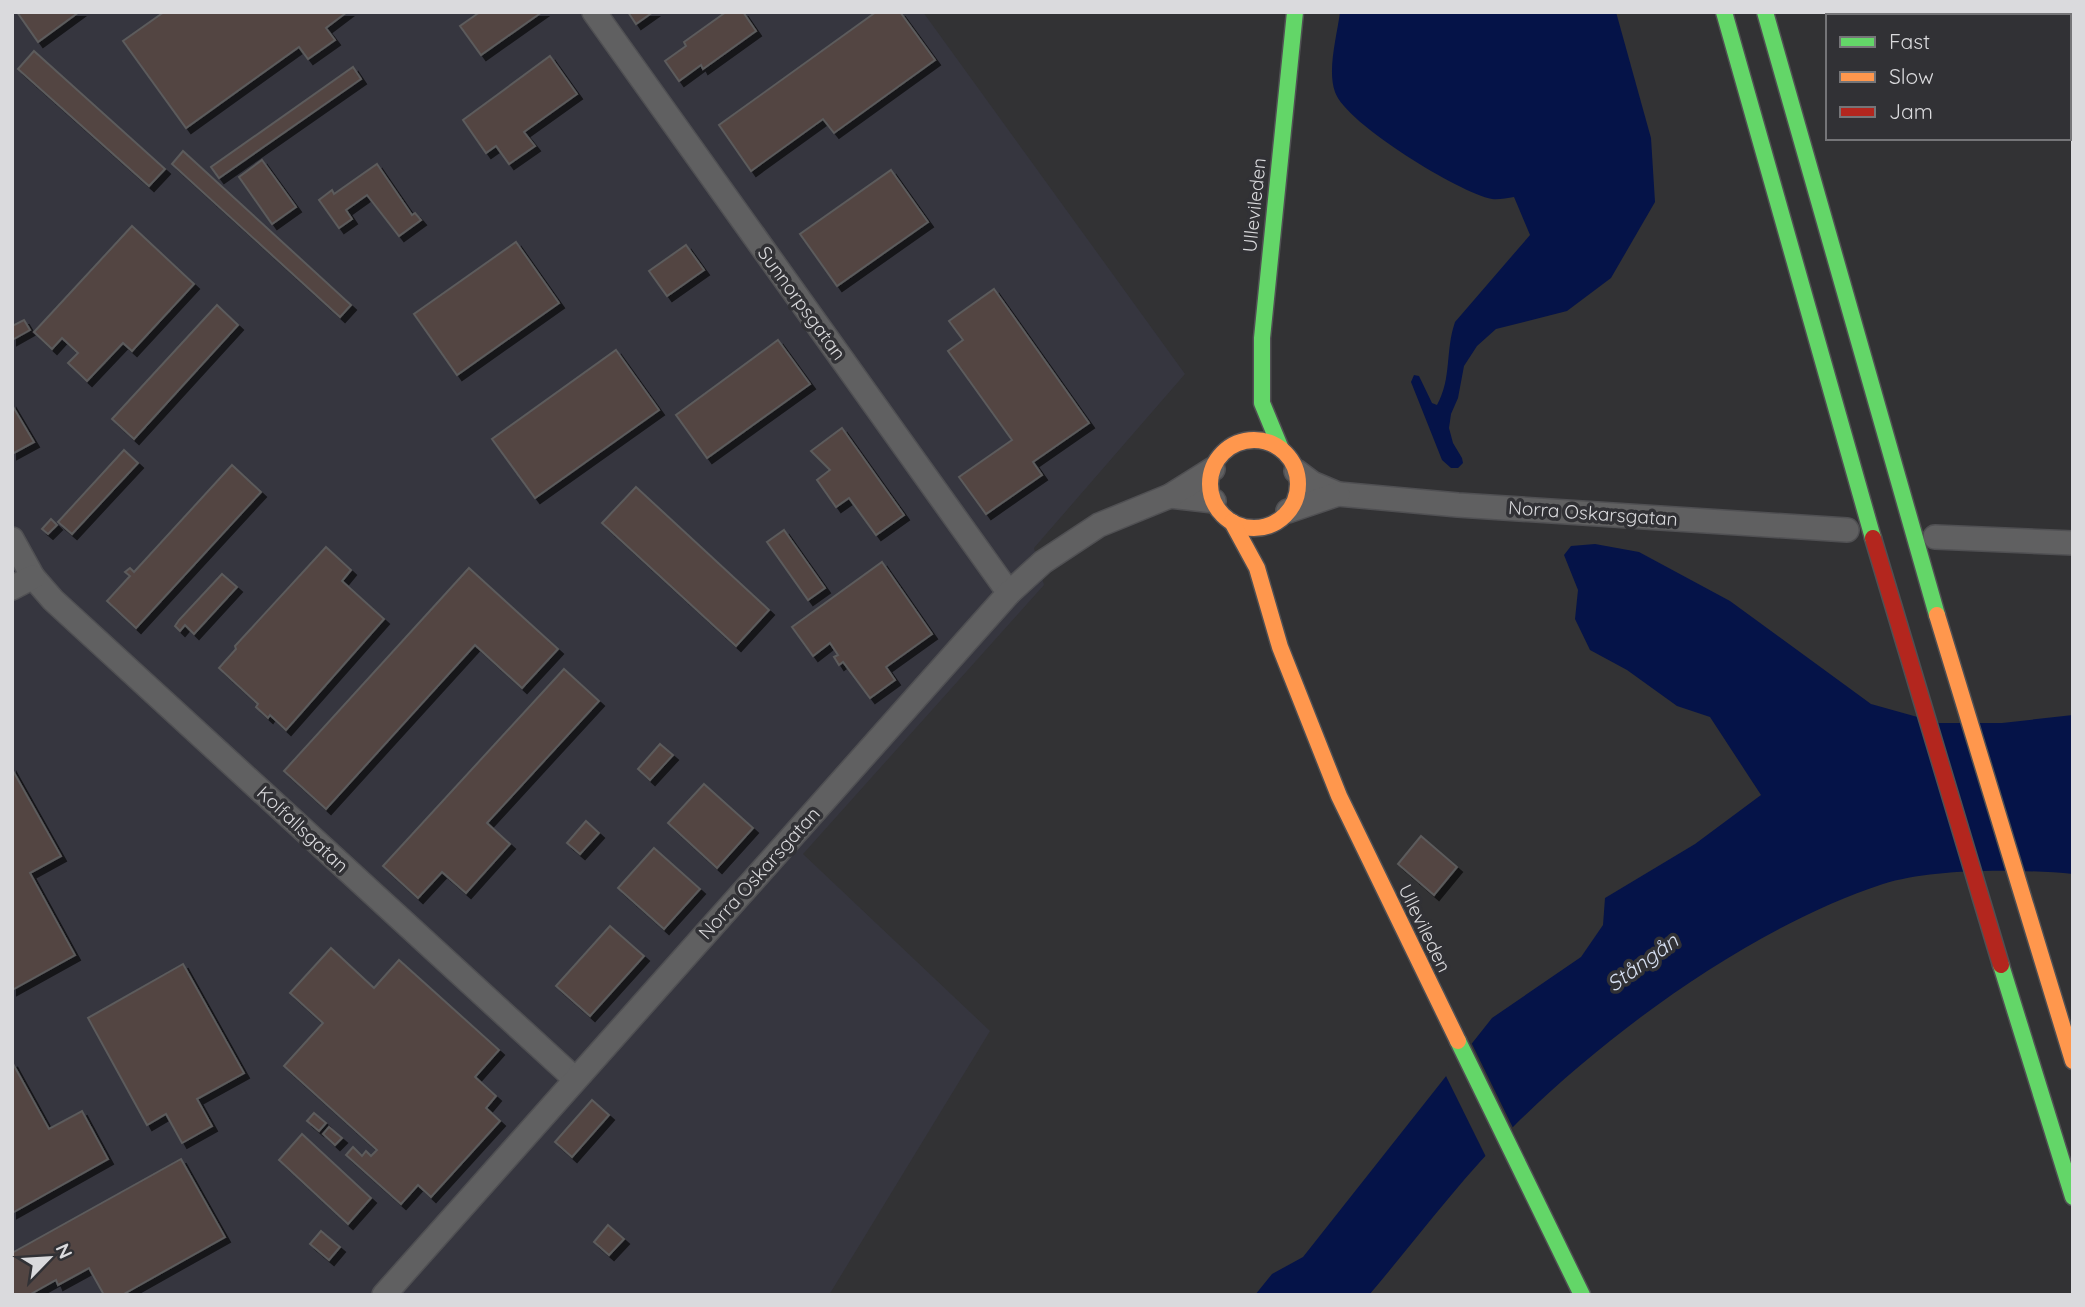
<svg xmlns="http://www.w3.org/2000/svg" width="2085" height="1307" viewBox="0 0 2085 1307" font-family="Quicksand,sans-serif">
<defs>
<filter id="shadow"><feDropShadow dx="5" dy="5" stdDeviation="0" flood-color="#0009"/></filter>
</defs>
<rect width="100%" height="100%" fill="#323234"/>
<path fill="#36363f" d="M 12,12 L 923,12 L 1185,374 L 1034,548 L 1044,585 L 803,854 L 990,1031 L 829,1295 L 12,1295 Z"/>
<g fill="#051348">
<path d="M 1340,12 L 1616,12 L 1651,138 L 1655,202 L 1611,278 L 1567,311 L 1496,329 L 1477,346 L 1464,366 L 1458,398 L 1451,414 L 1449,428 L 1453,443 L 1462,458 L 1463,463 L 1458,468 L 1451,468 L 1442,460 L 1411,382 L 1414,375 L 1419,376 L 1432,403 L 1437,405 C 1452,378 1445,351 1455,322 L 1530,235 L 1514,197 C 1507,198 1498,200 1492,199 C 1460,193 1346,124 1335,92 C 1327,70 1337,36 1340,12 Z"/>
<path d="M 1595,544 L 1639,552 L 1730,601 L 1871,704 L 1939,723 L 2002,723 L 2073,715 L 2073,874 C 2020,869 1933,868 1883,884 C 1752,927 1611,1030 1514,1126 C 1463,1176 1415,1241 1369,1295 L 1255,1295 L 1272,1274 L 1303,1257 L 1492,1018 L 1581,957 L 1603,925 L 1605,898 L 1695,844 L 1761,795 L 1710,717 L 1677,706 L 1627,670 L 1590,650 L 1575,619 L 1578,590 L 1564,555 L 1571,546 Z"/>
</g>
<path fill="#323234" d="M 1470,1040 L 1514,1130 L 1488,1161 L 1444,1072 Z"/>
<g fill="#524443" stroke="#5c5b5c" stroke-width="2" filter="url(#shadow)">
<path d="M 17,12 L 79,12 L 38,42 Z"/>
<path d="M 164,12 L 347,12 L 326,28 L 335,40 L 308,59 L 299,47 L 186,128 L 123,41 Z"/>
<path d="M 480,12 L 542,12 L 481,55 L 460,26 Z"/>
<path d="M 628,12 L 653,12 L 636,24 Z"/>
<path d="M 726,12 L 743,12 L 756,31 L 703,69 L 701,65 L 679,81 L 665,61 L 686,46 L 684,42 Z"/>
<path d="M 876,12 L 900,12 L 935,60 L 834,133 L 823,119 L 751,171 L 719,125 Z"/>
<path d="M 34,51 L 165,169 L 149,186 L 18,69 Z"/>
<path d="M 550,56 L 577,94 L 524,132 L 535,146 L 509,164 L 496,146 L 486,153 L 463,120 Z"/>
<path d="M 353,67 L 361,79 L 219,178 L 211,167 Z"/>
<path d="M 183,151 L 351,305 L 340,317 L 172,164 Z"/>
<path d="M 262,160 L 296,207 L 272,224 L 239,177 Z"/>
<path d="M 377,164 L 412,215 L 415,213 L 421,220 L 399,236 L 367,195 L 346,210 L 352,219 L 339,228 L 319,200 L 332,190 L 334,194 Z"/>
<path d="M 891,170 L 928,222 L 837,286 L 800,234 Z"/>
<path d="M 132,226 L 194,284 L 132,351 L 123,343 L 87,381 L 68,363 L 78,353 L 62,338 L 52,349 L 34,332 Z"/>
<path d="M 516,242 L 559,303 L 457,375 L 414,314 Z"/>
<path d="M 686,245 L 704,270 L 667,296 L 649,271 Z"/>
<path d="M 994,289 L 1089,423 L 1033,462 L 1042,475 L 986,514 L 959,477 L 1012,440 L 948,351 L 963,340 L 949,321 Z"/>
<path d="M 217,305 L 238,325 L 134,439 L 112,419 Z"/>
<path d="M 24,320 L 30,330 L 12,340 L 12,326 Z"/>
<path d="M 778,340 L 810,384 L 707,458 L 676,415 Z"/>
<path d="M 616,350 L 659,410 L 535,498 L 492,439 Z"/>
<path d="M 12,405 L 34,442 L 12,454 Z"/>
<path d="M 842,428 L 904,515 L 876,535 L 849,498 L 836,507 L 817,480 L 830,470 L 811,451 Z"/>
<path d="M 124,450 L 138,463 L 72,534 L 58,522 Z"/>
<path d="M 232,465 L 261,492 L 136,628 L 107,601 L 130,576 L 125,572 L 130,568 L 134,572 Z"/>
<path d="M 636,487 L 769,610 L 736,646 L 602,523 Z"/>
<path d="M 51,519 L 57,525 L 48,534 L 42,529 Z"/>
<path d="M 784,530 L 825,588 L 808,600 L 767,542 Z"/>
<path d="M 326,547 L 351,570 L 342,581 L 384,619 L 286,730 L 270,715 L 268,718 L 256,707 L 258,704 L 219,668 L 236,649 L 235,646 Z"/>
<path d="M 882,562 L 932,634 L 886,667 L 895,680 L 870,698 L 843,662 L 839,665 L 834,657 L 838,655 L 830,643 L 813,656 L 792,627 Z"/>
<path d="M 469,568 L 558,649 L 522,688 L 475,645 L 326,809 L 284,771 Z"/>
<path d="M 222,574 L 237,587 L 194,634 L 185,625 L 180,631 L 175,626 L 179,620 Z"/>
<path d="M 564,669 L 599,701 L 487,823 L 510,844 L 466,893 L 442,872 L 418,898 L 383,866 Z"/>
<path d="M 660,744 L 673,755 L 650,780 L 638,769 Z"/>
<path d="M 12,769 L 61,856 L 30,873 L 75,955 L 12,990 Z"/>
<path d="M 704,784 L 753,828 L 717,868 L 668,823 Z"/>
<path d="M 586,821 L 599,833 L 580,854 L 567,843 Z"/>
<path d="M 1421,836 L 1457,867 L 1434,895 L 1398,864 Z"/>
<path d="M 654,848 L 700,889 L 664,929 L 618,888 Z"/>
<path d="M 610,926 L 644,956 L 590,1016 L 556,986 Z"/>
<path d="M 331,948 L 374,988 L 399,960 L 499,1050 L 475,1077 L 496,1096 L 486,1108 L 500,1121 L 431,1197 L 418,1185 L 401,1204 L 346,1155 L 353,1147 L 362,1156 L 366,1151 L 371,1156 L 377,1150 L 284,1066 L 323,1023 L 290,993 Z"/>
<path d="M 183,964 L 244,1073 L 197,1099 L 212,1126 L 182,1143 L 166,1114 L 147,1125 L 88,1018 Z"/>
<path d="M 12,1062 L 49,1129 L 82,1111 L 108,1159 L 12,1213 Z"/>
<path d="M 592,1100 L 609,1115 L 572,1157 L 555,1142 Z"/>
<path d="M 314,1113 L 326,1123 L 319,1131 L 307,1121 Z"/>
<path d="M 329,1127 L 342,1138 L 335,1145 L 323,1134 Z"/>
<path d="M 302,1134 L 371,1198 L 348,1224 L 279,1160 Z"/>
<path d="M 181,1159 L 225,1237 L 122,1295 L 104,1295 L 89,1268 L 58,1285 L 56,1280 L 29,1295 L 12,1295 L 12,1253 Z"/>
<path d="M 608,1225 L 624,1239 L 609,1255 L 594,1242 Z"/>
<path d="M 321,1231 L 340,1247 L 329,1260 L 310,1244 Z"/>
</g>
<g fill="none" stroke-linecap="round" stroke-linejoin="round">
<defs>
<g id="street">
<path d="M 594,12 L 1009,593"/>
<path d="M 1296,471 L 1312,483 L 1338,494 L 1458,505 L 1847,530"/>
<path d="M 1170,496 L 1214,501"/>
<path d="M 1288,511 L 1338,494"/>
<path d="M 1935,537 L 2073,543"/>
<path d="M 12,539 L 33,577 L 53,600 L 575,1079"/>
<path d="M 12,588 L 33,577"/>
<path d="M 384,1295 L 1009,593 L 1043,562 L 1099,525 L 1170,496 L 1213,469"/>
</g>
<g id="fast">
<path d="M 1724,12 L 1873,538"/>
<path d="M 1765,12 L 1937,615"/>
<path d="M 1281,449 L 1262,403 L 1262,338 L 1295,12"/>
<path d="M 2001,965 L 2073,1197"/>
<path d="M 1458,1041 L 1582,1295"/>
</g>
<g id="slow">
<circle cx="1254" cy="484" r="44"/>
<path d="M 1232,522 L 1257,568 L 1280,647 L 1339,796 L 1458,1041"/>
<path d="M 1937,615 L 2073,1061"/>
</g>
<path id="jam" d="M 1873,538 L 2001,965"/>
</defs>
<use href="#street" stroke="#505053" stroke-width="26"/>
<use href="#fast" stroke="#505053" stroke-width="19"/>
<use href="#slow" stroke="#505053" stroke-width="19"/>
<use href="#jam" stroke="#505053" stroke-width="19"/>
<use href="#street" stroke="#606061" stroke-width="23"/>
<use href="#fast" stroke="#63d668" stroke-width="16"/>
<use href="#slow" stroke="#ff974d" stroke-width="16"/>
<use href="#jam" stroke="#b3261e" stroke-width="16"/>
</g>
<g text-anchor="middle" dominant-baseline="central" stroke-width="7" stroke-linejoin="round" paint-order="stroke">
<g font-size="19" fill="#dadadd" stroke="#313135">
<text transform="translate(1254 205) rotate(-84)">Ullevileden</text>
<text transform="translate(802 303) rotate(54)">Sunnorpsgatan</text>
<text transform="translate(1593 513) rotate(4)">Norra Oskarsgatan</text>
<text transform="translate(303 829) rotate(43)">Kolfallsgatan</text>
<text transform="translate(759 873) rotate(-48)">Norra Oskarsgatan</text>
<text transform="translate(1425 928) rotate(64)">Ullevileden</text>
</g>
<g font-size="21" font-style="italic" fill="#d6dff2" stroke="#313135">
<text transform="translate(1642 962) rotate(-36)">Stångån</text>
</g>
</g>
<rect width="2085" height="1307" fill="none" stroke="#dadadd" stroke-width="28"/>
<rect x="1826" y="14" width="245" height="126" fill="#313135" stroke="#757578" stroke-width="2"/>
<rect x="1840" y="37" width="35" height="10" fill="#63d668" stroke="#757578" stroke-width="2"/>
<text x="1889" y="49" font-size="21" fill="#dadadd">Fast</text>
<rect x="1840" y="72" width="35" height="10" fill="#ff974d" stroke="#757578" stroke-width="2"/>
<text x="1889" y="84" font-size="21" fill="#dadadd">Slow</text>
<rect x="1840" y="107" width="35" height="10" fill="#b3261e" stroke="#757578" stroke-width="2"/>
<text x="1889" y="119" font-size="21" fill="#dadadd">Jam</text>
<g transform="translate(49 1258) rotate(65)" stroke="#313135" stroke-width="5" paint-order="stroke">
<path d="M0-5L12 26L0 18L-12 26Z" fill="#dadadd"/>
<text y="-10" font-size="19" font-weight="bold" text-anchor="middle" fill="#dadadd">N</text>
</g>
</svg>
